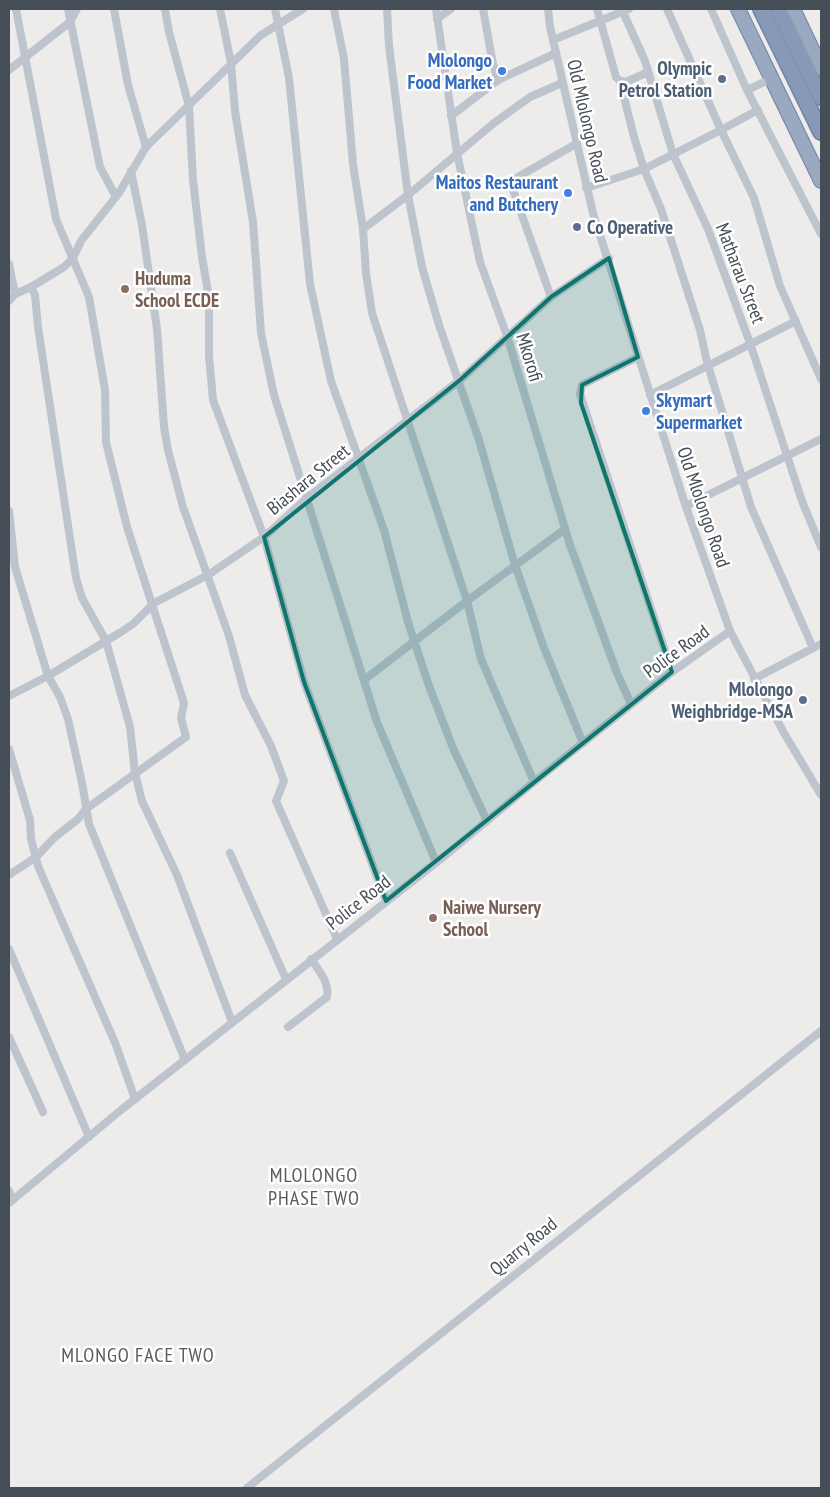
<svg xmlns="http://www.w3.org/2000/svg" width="830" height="1497" viewBox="0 0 830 1497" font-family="'PT Sans Narrow',sans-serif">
<rect width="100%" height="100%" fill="#eeebeb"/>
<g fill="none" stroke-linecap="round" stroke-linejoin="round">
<defs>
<g id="trunk">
<path d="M 738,9 L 821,181"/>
<path d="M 793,9 L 821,68"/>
</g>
<g id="motorway">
<path d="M 761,9 L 821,132"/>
<path d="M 778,9 L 821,97"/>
</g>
</defs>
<use href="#trunk" stroke="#7285a3" stroke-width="16"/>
<use href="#motorway" stroke="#7285a3" stroke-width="18"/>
<g stroke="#bdc4cd" stroke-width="8">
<path d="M 68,9 L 100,167 L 116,197"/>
<path d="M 114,9 L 128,85 L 146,147"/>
<path d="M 165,9 L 169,32 L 189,106 L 193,180 L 202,257 L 209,298 L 209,356 L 213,400 L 264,537 L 304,682 L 386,901"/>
<path d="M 220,9 L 231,63 L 235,111 L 253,222 L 261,333 L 274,395 L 377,722 L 436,862"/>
<path d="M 275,9 L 289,78 L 310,284 L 331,381 L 384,530 L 408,622 L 429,686 L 453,748 L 487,821"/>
<path d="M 334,9 L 344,59 L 353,164 L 363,229 L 366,273 L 372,313 L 467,601 L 481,659 L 534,782"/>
<path d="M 387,9 L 389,46 L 408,195 L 422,267 L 439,325 L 479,440 L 514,562 L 544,648 L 583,743"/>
<path d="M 436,9 L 457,153 L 480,262 L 507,336 L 570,545 L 617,673 L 631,704"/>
<path d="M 483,9 L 493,64 L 498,80"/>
<path d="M 548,9 L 550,27 L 593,213 L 685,504 L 730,631 L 784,733 L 821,795"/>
<path d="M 597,9 L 616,77 L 620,81 L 626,82 L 648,72"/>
<path d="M 667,9 L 721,130 L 758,110"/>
<path d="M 711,9 L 747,90 L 821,234"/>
<path d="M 623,12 L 645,61 L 673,154 L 708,229 L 750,343 L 802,501 L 821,547"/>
<path d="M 437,19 L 451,9"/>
<path d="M 553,40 L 629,9"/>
<path d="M 9,70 L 70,22 L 77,9"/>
<path d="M 620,81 L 634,137 L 644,169 L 661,209 L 700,330 L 707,362 L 751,507 L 813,648"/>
<path d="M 747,90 L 773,78"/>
<path d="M 451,116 L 498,80 L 556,53"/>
<path d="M 131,171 L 142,225 L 157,329 L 164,427 L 168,450 L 183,507 L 229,636 L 245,695 L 271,746 L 284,781 L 276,801 L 337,939"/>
<path d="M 586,188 L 644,169 L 721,130 L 754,198 L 780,286 L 821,379"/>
<path d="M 363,229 L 408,195 L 494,123 L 530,97 L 562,83"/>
<path d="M 9,264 L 15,294"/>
<path d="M 551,297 L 513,190 L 513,183 L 516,178 L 576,144"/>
<path d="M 9,301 L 15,294 L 31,287"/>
<path d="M 638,357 L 582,385 L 580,394 L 672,672"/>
<path d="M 650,395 L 796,321"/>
<path d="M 686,506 L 821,439"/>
<path d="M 9,511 L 15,567 L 48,676 L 60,697 L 68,719 L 82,783 L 89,824 L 185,1060"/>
<path d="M 754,679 L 821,644"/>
<path d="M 364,680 L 467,601 L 565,529"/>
<path d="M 9,696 L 48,676 L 121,632 L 133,624 L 154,603 L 208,575 L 264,537 L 307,498 L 460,380 L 551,297 L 609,258"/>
<path d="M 9,749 L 30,820 L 31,839 L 38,866 L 116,1045 L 135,1099"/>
<path d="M 230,853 L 286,979"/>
<path d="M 9,875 L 36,857 L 55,837 L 78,819 L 86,809 L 186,737 L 181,718 L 184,703 L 127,527 L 106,442 L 105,390 L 89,297 L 56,219 L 16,9"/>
<path d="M 9,949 L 89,1137"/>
<path d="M 232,1022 L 177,875 L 142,801 L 135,773 L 130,727 L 106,641 L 82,598 L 76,578 L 38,327 L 35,295 L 31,287 L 64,267 L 73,258 L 81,241 L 119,193 L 146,147 L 261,35 L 303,9"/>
<path d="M 288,1027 L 327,997 C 330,983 319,971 311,959"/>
<path d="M 9,1037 L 43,1112"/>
<path d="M 9,1191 L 13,1200"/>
<path d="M 9,1203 L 121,1110 L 447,854 L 534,782 L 672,672 L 730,631"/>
<path d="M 247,1488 L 821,1031"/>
</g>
<use href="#trunk" stroke="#9aa8c0" stroke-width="14"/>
<use href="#motorway" stroke="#8699b7" stroke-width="15"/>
</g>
<path fill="#0f766e" fill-opacity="0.2" stroke="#0f766e" stroke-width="4" stroke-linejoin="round" d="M 609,258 L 638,357 L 582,385 L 581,403 L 672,672 L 386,901 L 304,682 L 264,537 L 460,380 L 551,297 Z"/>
<g fill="#3f7fe0" stroke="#fff" stroke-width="2">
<circle cx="502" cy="71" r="5"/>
<circle cx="568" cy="193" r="5"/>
<circle cx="646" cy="411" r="5"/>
</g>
<g fill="#5c6f8a" stroke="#fff" stroke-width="2">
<circle cx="722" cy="79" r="5"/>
<circle cx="577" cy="227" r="5"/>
<circle cx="803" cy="700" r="5"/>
</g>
<g fill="#8d6e63" stroke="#fff" stroke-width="2">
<circle cx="125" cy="289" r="5"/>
<circle cx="433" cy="918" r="5"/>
</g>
<g text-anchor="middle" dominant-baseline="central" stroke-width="5" stroke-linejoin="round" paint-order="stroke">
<g font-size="19" font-weight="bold" fill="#366cbe" stroke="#fff" text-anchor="end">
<text x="492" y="60">Mlolongo<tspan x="492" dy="22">Food Market</tspan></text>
<text x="558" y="182">Maitos Restaurant<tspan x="558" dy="22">and Butchery</tspan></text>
<text x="656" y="400" text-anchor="start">Skymart<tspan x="656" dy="22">Supermarket</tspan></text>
</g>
<g font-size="19" font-weight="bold" fill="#4e5e75" stroke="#fff" text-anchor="end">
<text x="712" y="68">Olympic<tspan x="712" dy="22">Petrol Station</tspan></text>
<text x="587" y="227" text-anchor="start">Co Operative</text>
<text x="793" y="689">Mlolongo<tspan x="793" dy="22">Weighbridge-MSA</tspan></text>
</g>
<g font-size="19" fill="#454d57" stroke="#fff">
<text transform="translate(588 121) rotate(77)">Old Mlolongo Road</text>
<text transform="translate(741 273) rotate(69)">Matharau Street</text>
<text transform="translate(530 357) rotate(73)">Mkorofi</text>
<text transform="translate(308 479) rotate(-39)">Biashara Street</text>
<text transform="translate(704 507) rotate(71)">Old Mlolongo Road</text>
<text transform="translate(676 651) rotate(-36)">Police Road</text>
<text transform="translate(358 902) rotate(-38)">Police Road</text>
<text transform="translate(523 1246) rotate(-39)">Quarry Road</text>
</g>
<g font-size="19" font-weight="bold" fill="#785e54" stroke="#fff" text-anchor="start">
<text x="135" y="278">Huduma<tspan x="135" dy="22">School ECDE</tspan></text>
<text x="443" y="907">Naiwe Nursery<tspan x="443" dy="22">School</tspan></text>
</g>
<g font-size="20" letter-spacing="1" fill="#595b60" stroke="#fff">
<text x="314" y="1175">MLOLONGO<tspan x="314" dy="23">PHASE TWO</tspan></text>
<text x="138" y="1355">MLONGO FACE TWO</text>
</g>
</g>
<rect width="830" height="1497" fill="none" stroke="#454d57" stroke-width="20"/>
</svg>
